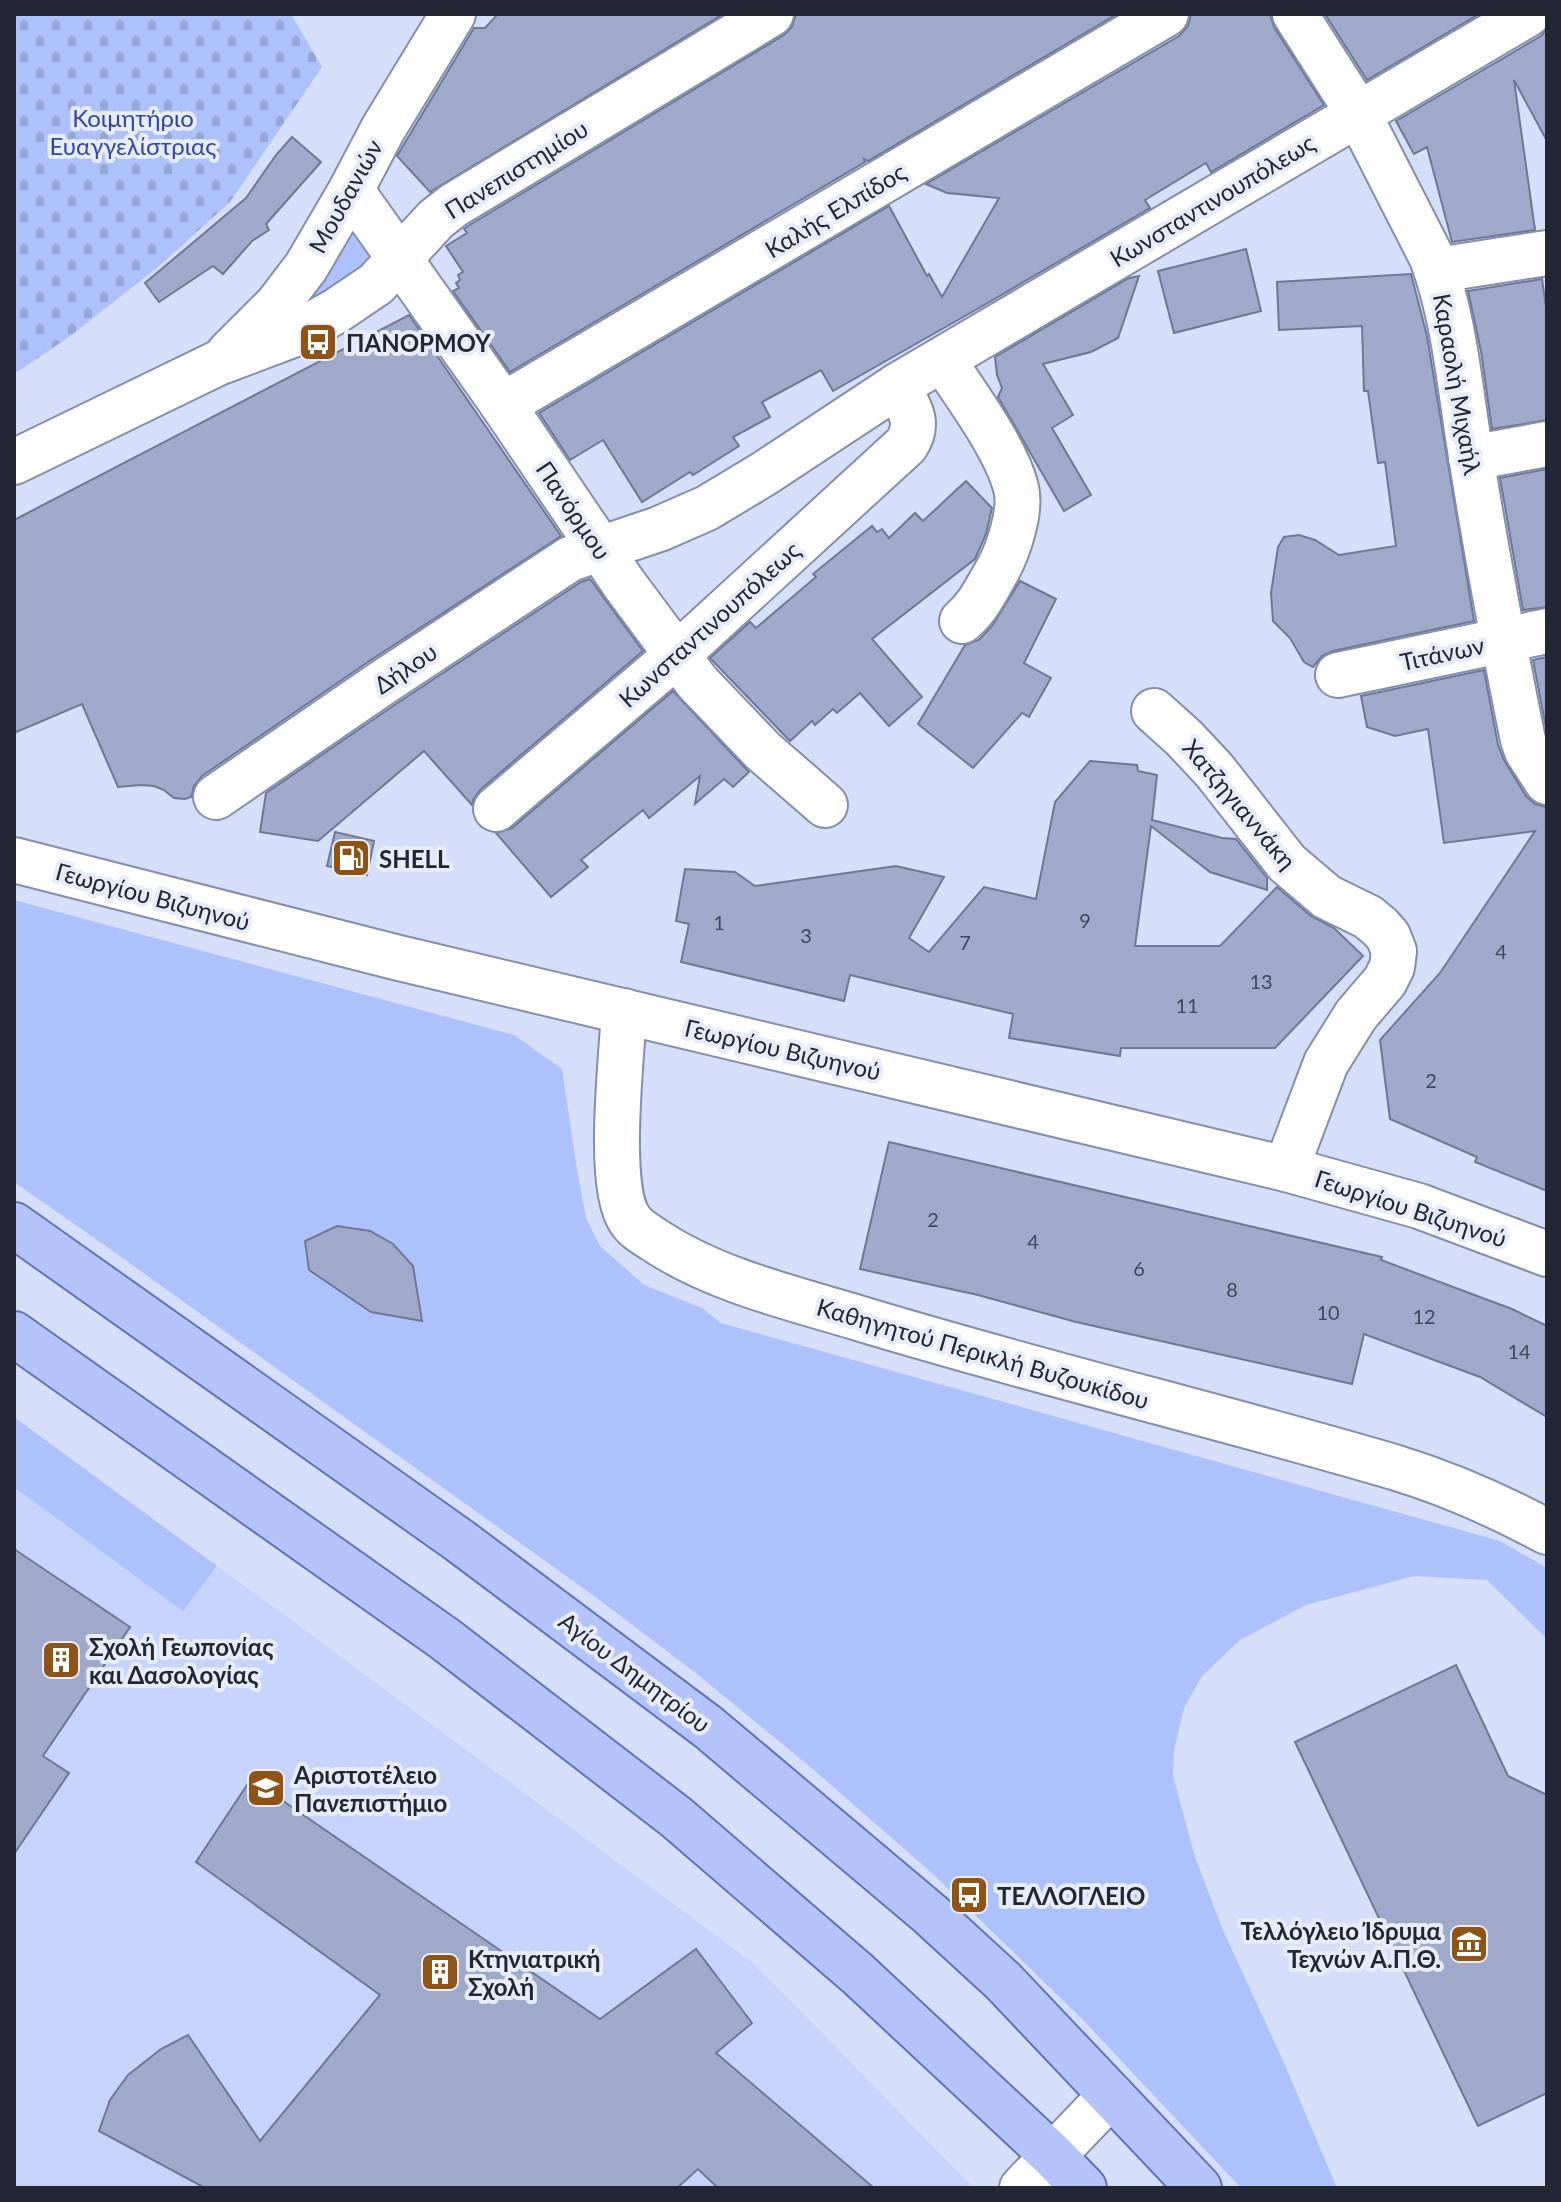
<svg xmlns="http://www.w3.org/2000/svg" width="1561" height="2202" viewBox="0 0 1561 2202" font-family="Lato,sans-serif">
<defs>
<pattern id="cemetery-stones" width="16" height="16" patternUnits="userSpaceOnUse" patternTransform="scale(2)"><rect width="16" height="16" fill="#adc1fd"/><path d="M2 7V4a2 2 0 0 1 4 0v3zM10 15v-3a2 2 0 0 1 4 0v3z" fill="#95a6d9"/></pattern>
</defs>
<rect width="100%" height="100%" fill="#d5dff9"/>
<path fill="#c6d4fb" d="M 14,1419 L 282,1613 L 753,1963 L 974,2188 L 14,2188 Z"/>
<g fill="#adc1fd">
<path d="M 349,229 L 375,264 L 262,337 Z"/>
<path d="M 14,900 L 514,1035 L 562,1069 L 577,1170 L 586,1218 L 600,1246 L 644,1285 L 702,1308 L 721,1323 L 1500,1541 L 1547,1568 L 1547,1639 L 1487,1580 L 1414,1576 L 1306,1605 L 1240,1640 L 1202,1676 L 1184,1708 L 1174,1750 L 1173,1776 L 1195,1857 L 1222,1928 L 1284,2063 L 1337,2188 L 1241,2188 L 1083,2020 L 932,1873 L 808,1765 L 697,1674 L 601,1601 L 110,1249 L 14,1182 Z"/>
<path d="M 14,1417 L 217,1566 L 183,1611 L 14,1487 Z"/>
</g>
<path fill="url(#cemetery-stones)" d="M 14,14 L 291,14 L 322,67 L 230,202 L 158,267 L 69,337 L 14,374 Z"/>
<g fill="#9faaca" stroke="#6e7896" stroke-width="2">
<path d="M 498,14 L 723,14 L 430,192 L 397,156 L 474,28 L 485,28 Z"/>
<path d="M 796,14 L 1117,14 L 868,161 L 864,159 L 865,162 L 510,372 L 453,291 L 459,288 L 456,283 L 460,280 L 458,275 L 463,272 L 446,246 L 467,233 L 464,229 L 468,226 L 784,35 L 792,27 Z"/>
<path d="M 1191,14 L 1270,14 L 1274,27 L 1324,105 L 1211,172 L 1206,163 L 1145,200 L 1150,208 L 986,304 L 833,391 L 821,370 L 762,402 L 770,417 L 733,437 L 739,446 L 693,475 L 690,472 L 642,502 L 603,440 L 570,460 L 539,413 L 889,206 L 927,276 L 929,274 L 942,297 L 999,198 L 947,193 L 926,184 L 1179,36 L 1188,26 Z"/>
<path d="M 1325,14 L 1479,14 L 1367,80 Z"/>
<path d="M 1547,29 L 1547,141 L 1514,80 L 1535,230 L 1452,242 L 1427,147 L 1414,154 L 1396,121 L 1541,36 Z"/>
<path d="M 292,137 L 321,162 L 266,224 L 269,230 L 252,241 L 223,274 L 213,266 L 159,302 L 145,283 L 246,198 L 276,155 Z"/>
<path d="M 1246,249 L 1261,311 L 1174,333 L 1158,271 Z"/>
<path d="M 1411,274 L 1427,336 L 1474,621 L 1333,651 L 1322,656 L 1313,667 L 1304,662 L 1290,638 L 1273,621 L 1271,593 L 1278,547 L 1284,537 L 1299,535 L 1315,540 L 1339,555 L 1396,546 L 1385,462 L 1378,463 L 1368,391 L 1364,391 L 1362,326 L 1279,330 L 1277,282 Z"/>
<path d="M 1139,276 L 1118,338 L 1091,352 L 1043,364 L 1073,415 L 1052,428 L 1091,495 L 1064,511 L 998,397 L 1002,388 L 997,375 L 995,357 L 1129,278 Z"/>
<path d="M 1542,279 L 1547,314 L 1547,420 L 1492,429 L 1481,351 L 1468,291 Z"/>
<path d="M 409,315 L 561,536 L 368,662 L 202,776 L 194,786 L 191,797 L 185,799 L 174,798 L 164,790 L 154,786 L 141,785 L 118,787 L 82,704 L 14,733 L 14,520 Z"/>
<path d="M 1547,469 L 1547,607 L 1523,610 L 1500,478 Z"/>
<path d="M 966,481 L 992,508 L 986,534 L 975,559 L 872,639 L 922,697 L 889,726 L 860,693 L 837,713 L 833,709 L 815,725 L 812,721 L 790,741 L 710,658 L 750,622 L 756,628 L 816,577 L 813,574 L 872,526 L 877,532 L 882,529 L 889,538 L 915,513 L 923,521 Z"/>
<path d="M 590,579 L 643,651 L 480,790 L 473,800 L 472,805 L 424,751 L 318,841 L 260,832 L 266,793 L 396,704 L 581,582 Z"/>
<path d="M 1020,581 L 1056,599 L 1024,663 L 1051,678 L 1029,717 L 1022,713 L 973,768 L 918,724 L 965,645 L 979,640 L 992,626 Z"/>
<path d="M 1547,657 L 1547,733 L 1533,660 Z"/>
<path d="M 1484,670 L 1498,745 L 1504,760 L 1526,796 L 1535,804 L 1547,807 L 1547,1191 L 1475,1162 L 1477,1157 L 1390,1119 L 1380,1040 L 1440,973 L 1535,831 L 1444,843 L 1428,729 L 1395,736 L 1367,727 L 1361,696 Z"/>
<path d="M 673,691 L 749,772 L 733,787 L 724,779 L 695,804 L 700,776 L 649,818 L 643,810 L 581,860 L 588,867 L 551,897 L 496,833 L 512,828 Z"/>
<path d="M 1090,761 L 1137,765 L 1138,771 L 1157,775 L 1152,820 L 1222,838 L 1236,839 L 1267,878 L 1267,890 L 1210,872 L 1151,826 L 1135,946 L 1220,946 L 1277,887 L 1311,916 L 1334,928 L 1363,956 L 1275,1048 L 1121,1048 L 1120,1056 L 1009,1038 L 1013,1014 L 850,975 L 844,1001 L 681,962 L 689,924 L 676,921 L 685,869 L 735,872 L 755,886 L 896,866 L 944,877 L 909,938 L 929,952 L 984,887 L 1036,899 L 1055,802 Z"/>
<path d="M 335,832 L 374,841 L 367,875 L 327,866 Z"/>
<path d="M 889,1142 L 1382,1257 L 1381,1260 L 1512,1309 L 1547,1326 L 1547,1417 L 1480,1377 L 1364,1334 L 1352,1384 L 1076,1322 L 978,1295 L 860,1269 Z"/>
<path d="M 337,1226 L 370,1231 L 393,1244 L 413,1266 L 422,1321 L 371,1312 L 309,1270 L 305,1241 Z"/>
<path d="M 14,1549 L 130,1627 L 43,1756 L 69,1773 L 14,1854 Z"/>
<path d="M 1456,1665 L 1508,1776 L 1547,1795 L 1547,2093 L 1478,2126 L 1295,1742 Z"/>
<path d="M 251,1779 L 600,2019 L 696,1949 L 752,2023 L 716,2053 L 874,2188 L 718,2188 L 698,2169 L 677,2188 L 205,2188 L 99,2131 L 110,2100 L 128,2075 L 161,2049 L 188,2035 L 260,2141 L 380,1995 L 196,1862 Z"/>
</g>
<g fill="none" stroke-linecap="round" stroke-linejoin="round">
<defs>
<g id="minor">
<path d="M 1295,14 L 1358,113 L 1432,258 C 1455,321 1460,390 1471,456 C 1486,551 1504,646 1523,740 L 1527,751 L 1547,782"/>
<path d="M 351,190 L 503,405 L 624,584 L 697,682 L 763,751 L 825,805"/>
<path d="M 1437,270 L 1547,253"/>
<path d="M 229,353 L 277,305 L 306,267 L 351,190 L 383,129 L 453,14"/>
<path d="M 943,360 C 966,395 1006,448 1016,488 C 1022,511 1008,551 997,571 C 986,590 979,606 962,621"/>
<path d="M 503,405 L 1166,14"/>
<path d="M 1471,458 L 1547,444"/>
<path d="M 14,462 L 218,363 L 295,334 L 336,311 L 376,284 L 436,219 L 454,205 L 771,14"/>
<path d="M 1338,675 L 1547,631"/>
<path d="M 1154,711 L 1184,738 L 1214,770 L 1287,863 L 1327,897 L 1368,917 L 1380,927 L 1388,936 L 1394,951 L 1392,967 L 1385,981 L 1356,1015 L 1326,1063 L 1286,1169"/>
<path d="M 216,797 L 382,683 L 570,559 L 659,529 L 707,508 L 765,473 L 897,386 L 1528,14"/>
<path d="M 496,809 L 677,655 L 906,445 C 921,423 909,407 897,386"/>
<path d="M 14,860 L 395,957 L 1286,1169 L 1419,1206 L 1547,1254"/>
<path d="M 624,1011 C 622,1055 606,1187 630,1220 C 635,1228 645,1234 653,1239 C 712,1279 788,1297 855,1317 C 1035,1372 1217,1415 1397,1468 C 1449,1484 1499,1506 1547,1532"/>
<path d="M 1022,2188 L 1111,2095"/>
</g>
<g id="major">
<path d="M 14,1225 L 460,1541 L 708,1727 L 930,1914 L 1003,1981 L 1199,2188"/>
<path d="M 14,1334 L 445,1639 L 676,1817 L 858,1974 L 1052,2155 L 1084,2188"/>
</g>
</defs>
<use href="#minor" stroke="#848fad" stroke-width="48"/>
<use href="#major" stroke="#6074b3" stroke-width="48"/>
<use href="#minor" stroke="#fff" stroke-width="44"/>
<use href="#major" stroke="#b3c4fb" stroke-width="44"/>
</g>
<defs>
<symbol id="bus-square" viewBox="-11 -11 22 22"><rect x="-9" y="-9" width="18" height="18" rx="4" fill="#905316" stroke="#e7ecf9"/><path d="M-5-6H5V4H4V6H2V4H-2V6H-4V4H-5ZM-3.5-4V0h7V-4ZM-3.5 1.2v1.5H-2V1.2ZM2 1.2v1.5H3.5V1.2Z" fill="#fff"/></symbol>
<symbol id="fuel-square" viewBox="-11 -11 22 22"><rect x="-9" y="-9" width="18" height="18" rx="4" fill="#905316" stroke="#e7ecf9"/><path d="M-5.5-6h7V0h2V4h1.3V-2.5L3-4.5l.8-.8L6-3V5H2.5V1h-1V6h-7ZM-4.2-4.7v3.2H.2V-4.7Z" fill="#fff"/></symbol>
<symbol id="building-square" viewBox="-11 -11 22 22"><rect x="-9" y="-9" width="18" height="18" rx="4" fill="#905316" stroke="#e7ecf9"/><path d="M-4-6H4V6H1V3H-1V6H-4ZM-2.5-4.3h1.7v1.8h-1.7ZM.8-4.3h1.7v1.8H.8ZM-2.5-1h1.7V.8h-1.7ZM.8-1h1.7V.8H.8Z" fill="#fff"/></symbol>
<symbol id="university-square" viewBox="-11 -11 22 22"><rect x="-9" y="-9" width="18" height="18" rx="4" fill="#905316" stroke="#e7ecf9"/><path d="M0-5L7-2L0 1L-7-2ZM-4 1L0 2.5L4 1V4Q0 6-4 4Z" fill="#fff"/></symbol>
<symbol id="museum-square" viewBox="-11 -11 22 22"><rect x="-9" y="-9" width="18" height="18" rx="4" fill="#905316" stroke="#e7ecf9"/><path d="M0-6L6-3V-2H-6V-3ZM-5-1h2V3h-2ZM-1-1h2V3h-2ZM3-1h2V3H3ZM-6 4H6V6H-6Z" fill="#fff"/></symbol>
</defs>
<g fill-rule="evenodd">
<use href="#bus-square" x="296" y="320" width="44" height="44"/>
<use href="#fuel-square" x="329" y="836" width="44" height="44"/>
<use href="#building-square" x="39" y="1638" width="44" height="44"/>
<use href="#university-square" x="244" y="1766" width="44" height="44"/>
<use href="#bus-square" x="947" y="1873" width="44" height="44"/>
<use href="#museum-square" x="1447" y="1922" width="44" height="44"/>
<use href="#building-square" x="418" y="1950" width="44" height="44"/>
</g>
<g text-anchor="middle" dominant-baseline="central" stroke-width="8" stroke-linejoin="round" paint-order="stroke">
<g font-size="20" fill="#42485a">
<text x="1085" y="920">9</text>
<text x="719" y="922">1</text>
<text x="806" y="935">3</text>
<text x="965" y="942">7</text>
<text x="1501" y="951">4</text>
<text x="1261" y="981">13</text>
<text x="1187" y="1005">11</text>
<text x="1431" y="1080">2</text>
<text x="933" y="1219">2</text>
<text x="1033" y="1241">4</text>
<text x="1139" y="1268">6</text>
<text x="1232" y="1289">8</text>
<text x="1328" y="1312">10</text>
<text x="1424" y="1316">12</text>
<text x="1519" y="1351">14</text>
</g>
<g font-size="24" fill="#3447a5" stroke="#e7ecf9">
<text x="133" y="117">Κοιμητήριο<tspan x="133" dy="28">Ευαγγελίστριας</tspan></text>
</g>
<g font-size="24" fill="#232734" stroke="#e7ecf9">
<text transform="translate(516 169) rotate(-32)">Πανεπιστημίου</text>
<text transform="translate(345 196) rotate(-61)">Μουδανιών</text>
<text transform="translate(1212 200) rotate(-31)">Κωνσταντινουπόλεως</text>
<text transform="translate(835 210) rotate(-31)">Καλής Ελπίδος</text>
<text transform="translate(1458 384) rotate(80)">Καραολή Μιχαήλ</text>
<text transform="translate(574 510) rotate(56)">Πανόρμου</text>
<text transform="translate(709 624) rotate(-42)">Κωνσταντινουπόλεως</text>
<text transform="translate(1442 653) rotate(-12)">Τιτάνων</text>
<text transform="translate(405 668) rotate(-34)">Δήλου</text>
<text transform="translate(1240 804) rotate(50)">Χατζηγιαννάκη</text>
<text transform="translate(153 896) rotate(15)">Γεωργίου Βιζυηνού</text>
<text transform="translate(783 1049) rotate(13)">Γεωργίου Βιζυηνού</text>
<text transform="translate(1411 1208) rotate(18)">Γεωργίου Βιζυηνού</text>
<text transform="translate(983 1353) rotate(16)">Καθηγητού Περικλή Βυζουκίδου</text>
<text transform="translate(635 1672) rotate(37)">Αγίου Δημητρίου</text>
</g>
<g font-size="24" font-weight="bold" fill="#232734" stroke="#e7ecf9" text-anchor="start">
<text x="346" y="342">ΠΑΝΟΡΜΟΥ</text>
<text x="379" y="858">SHELL</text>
<text x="89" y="1646">Σχολή Γεωπονίας<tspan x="89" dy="28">και Δασολογίας</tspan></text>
<text x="294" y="1774">Αριστοτέλειο<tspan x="294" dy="28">Πανεπιστήμιο</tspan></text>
<text x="997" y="1895">ΤΕΛΛΟΓΛΕΙΟ</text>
<text x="1441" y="1930" text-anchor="end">Τελλόγλειο Ίδρυμα<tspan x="1441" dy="28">Τεχνών Α.Π.Θ.</tspan></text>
<text x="468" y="1958">Κτηνιατρική<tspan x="468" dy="28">Σχολή</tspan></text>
</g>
</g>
<rect width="1561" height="2202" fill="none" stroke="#232734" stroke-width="32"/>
</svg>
